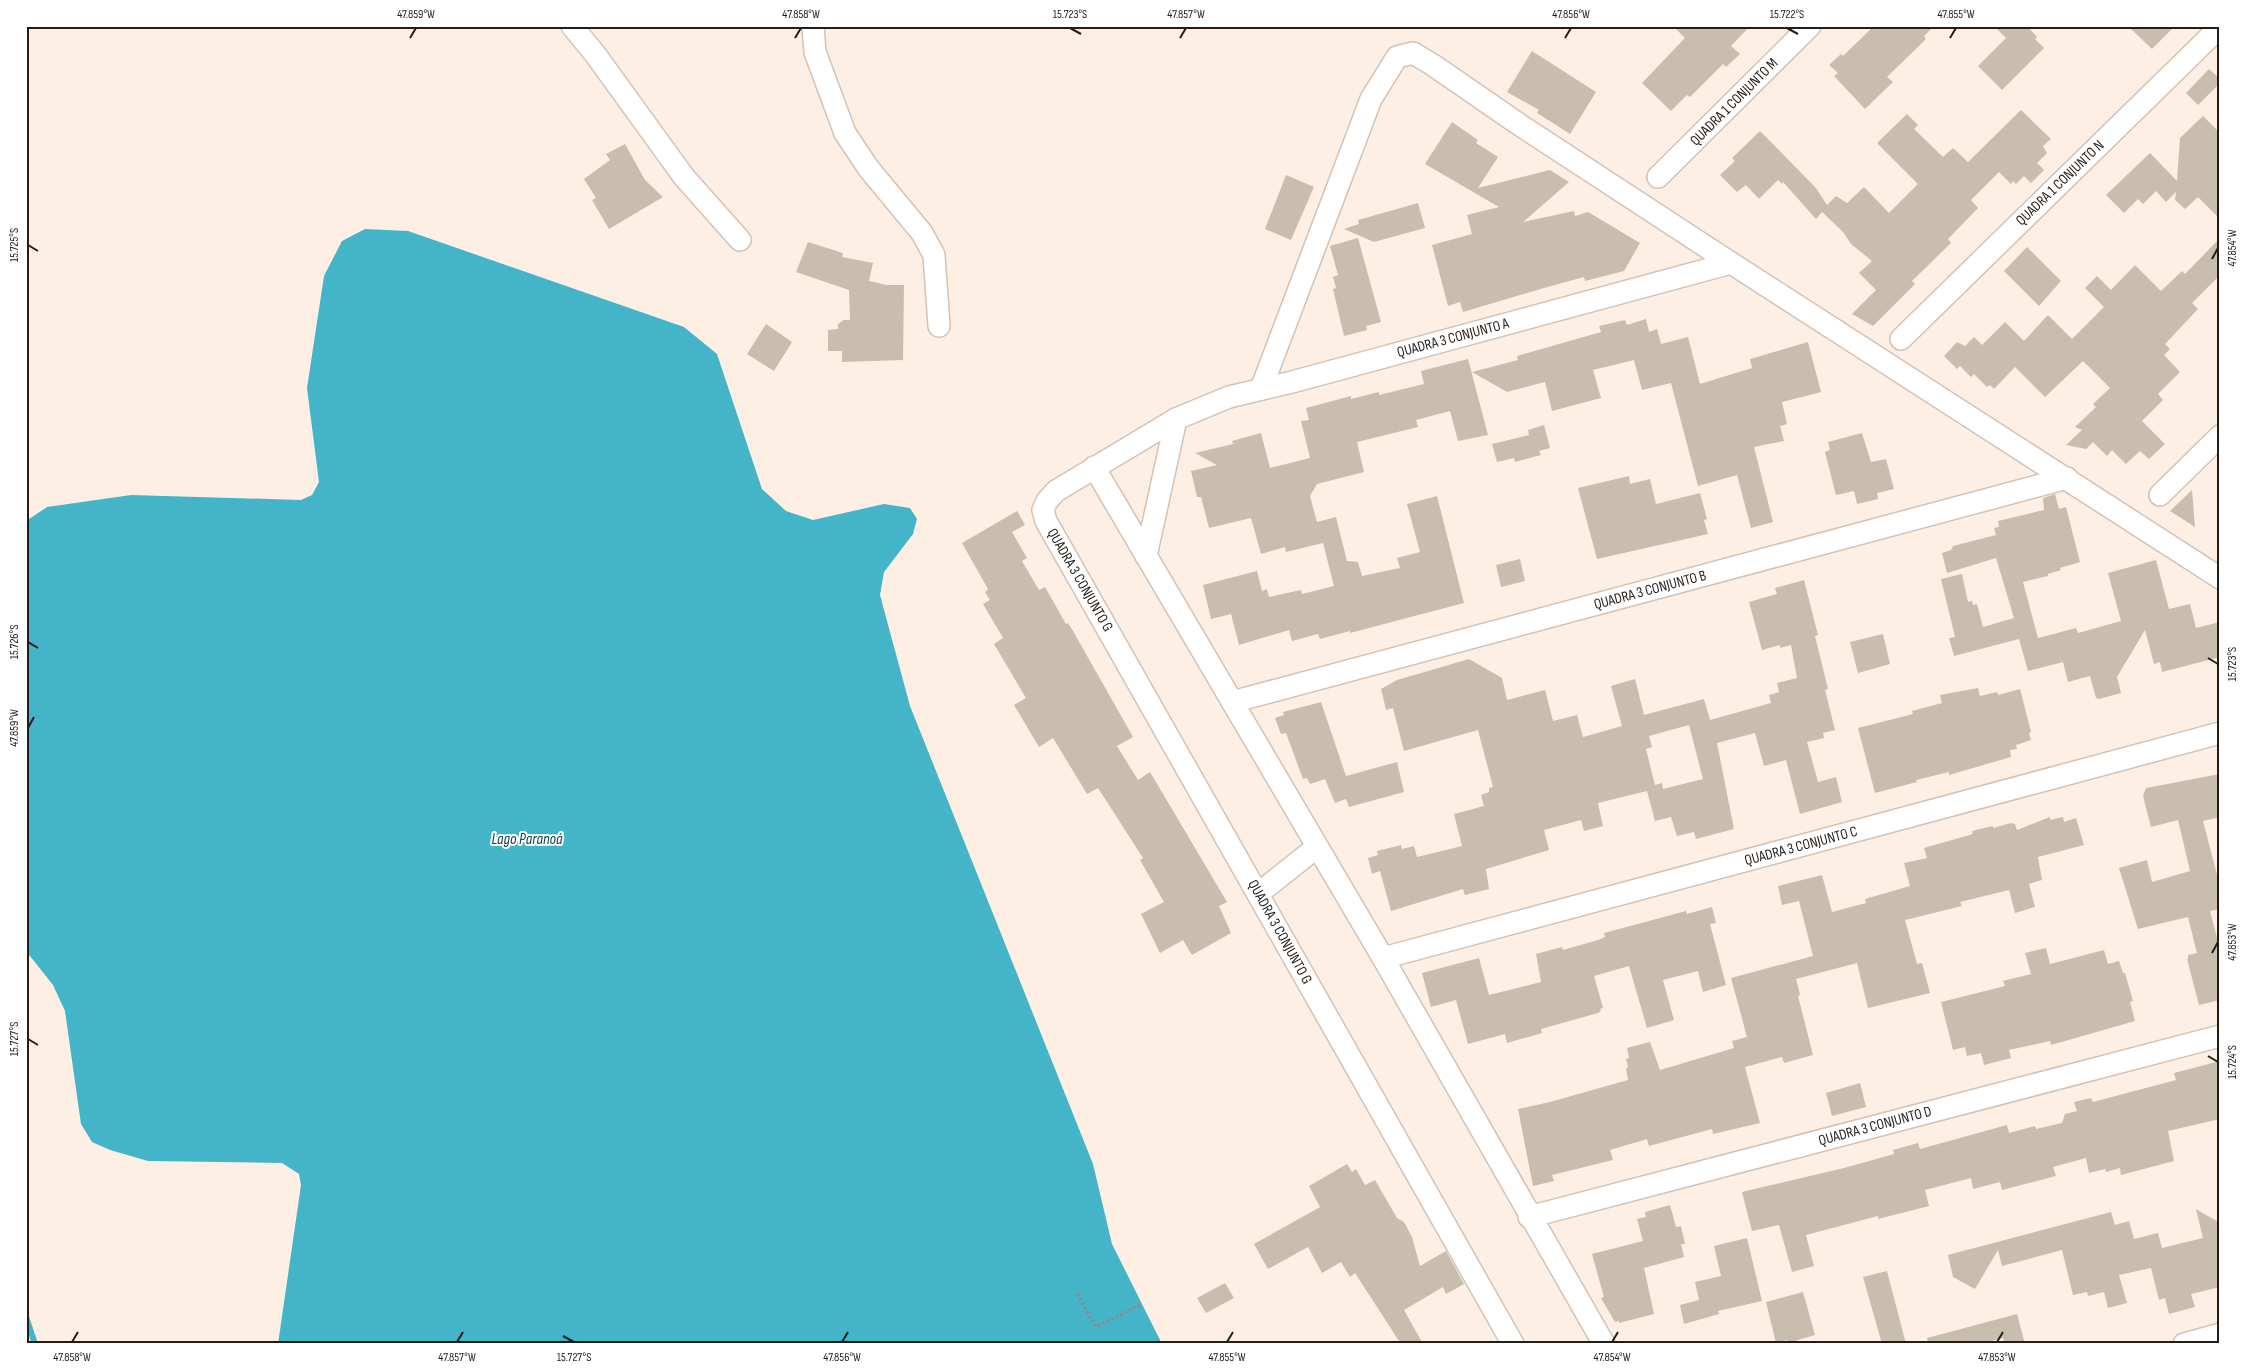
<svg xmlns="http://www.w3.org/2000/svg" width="2246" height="1370" viewBox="0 0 2246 1370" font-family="'Sofia Sans Condensed',sans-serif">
<rect width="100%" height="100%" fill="#fdefe4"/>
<path fill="#44b5c9" d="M 365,229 L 408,231 L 684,327 L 717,354 L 762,489 L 786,511 L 813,520 L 884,504 L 910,508 L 917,519 L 913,534 L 884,572 L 880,595 L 910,706 L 1093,1164 L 1112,1244 L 1162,1344 L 278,1344 L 301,1185 L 299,1174 L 282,1163 L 148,1161 L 110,1150 L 92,1142 L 81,1124 L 65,1011 L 53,985 L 26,951 L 26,521 L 47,507 L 131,495 L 301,500 L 312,495 L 319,482 L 307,388 L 324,276 L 342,241 Z"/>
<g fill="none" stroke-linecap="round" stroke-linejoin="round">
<path stroke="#44b5c9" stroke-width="6" d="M 26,1317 L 35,1344"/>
</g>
<g fill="#c9bead" fill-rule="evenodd">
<path d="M 1673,26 L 1750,26 L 1731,46 L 1740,54 L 1726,67 L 1723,64 L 1690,97 L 1687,95 L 1671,111 L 1642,83 L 1685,38 Z"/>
<path d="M 1874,26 L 1934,26 L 1924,36 L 1926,39 L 1887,77 L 1893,82 L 1865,109 L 1834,76 L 1838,73 L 1829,65 L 1841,54 L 1843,56 Z"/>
<path d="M 1994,26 L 2027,26 L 2037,37 L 2035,39 L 2044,48 L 2002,90 L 1978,66 L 2006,38 Z"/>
<path d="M 2128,26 L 2175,26 L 2152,49 Z"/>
<path d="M 1532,51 L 1596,92 L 1570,134 L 1537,113 L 1539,110 L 1507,92 Z"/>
<path d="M 2209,69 L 2220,79 L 2220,83 L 2198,105 L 2186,93 Z"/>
<path d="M 2021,110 L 2051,139 L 2043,146 L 2047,153 L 2037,163 L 2044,170 L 2031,183 L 2024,176 L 2016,184 L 2013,181 L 2011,184 L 1999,172 L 1971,200 L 1978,208 L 1948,239 L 1951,243 L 1912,281 L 1915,284 L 1873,326 L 1852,314 L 1876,290 L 1859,273 L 1872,261 L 1851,244 L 1843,232 L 1822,212 L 1816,219 L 1783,182 L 1782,184 L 1778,180 L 1759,199 L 1746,185 L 1737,192 L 1720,175 L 1735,161 L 1732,158 L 1760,131 L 1816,188 L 1827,205 L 1836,196 L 1847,203 L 1864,187 L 1889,213 L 1918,184 L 1877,143 L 1907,114 L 1918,125 L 1914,129 L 1943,157 L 1953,148 L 1968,162 Z"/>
<path d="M 2203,116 L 2220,133 L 2220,219 L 2198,197 L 2185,209 L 2175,200 L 2176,192 L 2166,202 L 2156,191 L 2143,204 L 2138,199 L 2124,213 L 2106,195 L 2150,153 L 2177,181 L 2180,138 Z"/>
<path d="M 1452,122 L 1478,140 L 1476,143 L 1498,157 L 1478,188 L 1550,170 L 1569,182 L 1523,222 L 1574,211 L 1575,216 L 1588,212 L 1640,243 L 1624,271 L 1585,281 L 1584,277 L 1544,288 L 1463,312 L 1460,302 L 1448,306 L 1432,245 L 1472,234 L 1467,215 L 1499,207 L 1425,164 Z"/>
<path d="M 625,144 L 645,180 L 663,197 L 609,229 L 592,200 L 596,198 L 584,179 L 610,160 L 606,154 Z"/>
<path d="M 1286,175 L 1314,187 L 1291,240 L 1265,229 Z"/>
<path d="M 1418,203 L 1425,228 L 1374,242 L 1344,229 L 1359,224 L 1358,220 Z"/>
<path d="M 1358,238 L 1381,322 L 1366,326 L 1367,330 L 1344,336 L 1333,289 L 1336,288 L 1333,277 L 1338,275 L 1330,246 Z"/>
<path d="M 2220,238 L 2220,275 L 2192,303 L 2198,309 L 2165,344 L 2170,349 L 2164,355 L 2180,372 L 2158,394 L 2163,400 L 2142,421 L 2165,444 L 2149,459 L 2140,451 L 2126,464 L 2112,450 L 2107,456 L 2093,442 L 2086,449 L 2066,445 L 2082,430 L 2075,427 L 2096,407 L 2093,404 L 2110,388 L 2083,361 L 2045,397 L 2015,367 L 1994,389 L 1990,385 L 1987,387 L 1974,374 L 1971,377 L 1960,366 L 1957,369 L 1944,356 L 1957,342 L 1965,346 L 1974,337 L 1982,345 L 2005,322 L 2024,341 L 2048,315 L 2072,339 L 2104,307 L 2085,288 L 2097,276 L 2111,290 L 2135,265 L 2161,291 L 2182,271 L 2185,274 Z"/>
<path d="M 808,242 L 843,253 L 842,257 L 873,263 L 869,281 L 887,285 L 904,285 L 903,360 L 842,362 L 842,351 L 828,351 L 828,330 L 838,329 L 838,324 L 844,320 L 850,320 L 849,290 L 796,272 Z"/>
<path d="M 2027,247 L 2061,281 L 2039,306 L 2004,271 Z"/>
<path d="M 1646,319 L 1649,332 L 1657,329 L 1661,344 L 1688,337 L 1700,384 L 1752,368 L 1750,359 L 1808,342 L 1821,392 L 1782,402 L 1787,424 L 1780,426 L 1784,441 L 1754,447 L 1773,522 L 1751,528 L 1737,475 L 1698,486 L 1671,383 L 1642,390 L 1634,360 L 1593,370 L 1601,398 L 1552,411 L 1545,382 L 1507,392 L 1472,372 L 1518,360 L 1517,356 L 1601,332 L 1599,326 L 1625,320 L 1627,325 Z"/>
<path d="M 766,324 L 792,342 L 774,371 L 747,354 Z"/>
<path d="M 1468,359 L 1488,435 L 1458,441 L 1450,411 L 1416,420 L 1418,427 L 1357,442 L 1364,472 L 1317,484 L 1310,496 L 1317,522 L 1336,517 L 1347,561 L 1358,562 L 1362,576 L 1400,568 L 1397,558 L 1420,552 L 1407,504 L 1437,496 L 1464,603 L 1350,633 L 1350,631 L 1320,639 L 1318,634 L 1292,641 L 1289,630 L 1239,645 L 1231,614 L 1211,619 L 1203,585 L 1257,571 L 1262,591 L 1267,589 L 1269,597 L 1301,590 L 1302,594 L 1334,586 L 1323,543 L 1286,552 L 1285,547 L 1261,554 L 1251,518 L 1209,528 L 1201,497 L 1197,497 L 1191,471 L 1217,465 L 1195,453 L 1233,444 L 1232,441 L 1261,433 L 1270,468 L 1310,458 L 1301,421 L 1309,420 L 1306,408 L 1351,396 L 1351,399 L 1379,392 L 1379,395 L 1424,384 L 1421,371 Z"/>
<path d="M 1544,425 L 1550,448 L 1539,451 L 1541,455 L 1515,462 L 1514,458 L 1497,462 L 1492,444 L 1529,435 L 1528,430 Z"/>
<path d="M 1862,433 L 1871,462 L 1886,459 L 1894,489 L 1877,493 L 1878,499 L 1857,504 L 1854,491 L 1836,495 L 1825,452 L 1830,450 L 1828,442 Z"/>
<path d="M 1629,476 L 1630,484 L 1650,479 L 1656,504 L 1700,493 L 1707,519 L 1704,520 L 1708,534 L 1597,559 L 1578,488 Z"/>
<path d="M 2192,490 L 2195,527 L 2170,511 Z"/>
<path d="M 2055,494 L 2059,509 L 2066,507 L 2080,562 L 2060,568 L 2061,570 L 2048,574 L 2048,576 L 2023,582 L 2038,638 L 2076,628 L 2078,633 L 2121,621 L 2108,573 L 2156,560 L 2169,609 L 2190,604 L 2196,628 L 2220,622 L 2220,657 L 2162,672 L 2160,662 L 2154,664 L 2145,630 L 2117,677 L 2121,693 L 2099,699 L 2096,698 L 2090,676 L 2068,682 L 2063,662 L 2028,671 L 2019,639 L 1954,656 L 1949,638 L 1955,637 L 1941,579 L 1962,574 L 1968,602 L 1972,601 L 1973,605 L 1977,604 L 1983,627 L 2014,618 L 1996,558 L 1947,573 L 1942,553 L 1951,550 L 1953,546 L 1996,535 L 1994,528 L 1999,527 L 1998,521 L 2044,510 L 2043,498 Z"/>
<path d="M 1017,511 L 1025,525 L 1012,532 L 1027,558 L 1022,561 L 1039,590 L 1045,587 L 1066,624 L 1068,623 L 1073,631 L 1133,737 L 1117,746 L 1138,780 L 1150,772 L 1227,902 L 1219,906 L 1231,933 L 1192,955 L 1183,940 L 1160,953 L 1141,914 L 1164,902 L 1140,860 L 1143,858 L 1098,788 L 1087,794 L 1053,738 L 1039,747 L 1014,705 L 1026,698 L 994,644 L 1003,638 L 983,604 L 990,600 L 985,592 L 988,589 L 962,543 Z"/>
<path d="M 1520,559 L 1525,581 L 1501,587 L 1496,565 Z"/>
<path d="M 1804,580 L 1818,635 L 1815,636 L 1828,689 L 1825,690 L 1835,730 L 1823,733 L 1824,738 L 1807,742 L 1818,782 L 1836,777 L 1842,802 L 1800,814 L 1786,760 L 1764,766 L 1755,733 L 1717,743 L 1734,829 L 1696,839 L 1694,832 L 1677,836 L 1671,817 L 1655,821 L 1647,791 L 1598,803 L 1603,826 L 1584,831 L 1581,820 L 1544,830 L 1549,850 L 1486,869 L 1489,889 L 1465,895 L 1463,889 L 1391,911 L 1380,871 L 1372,874 L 1368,858 L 1378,855 L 1377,851 L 1401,845 L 1402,849 L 1414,846 L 1417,857 L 1462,846 L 1454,814 L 1484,806 L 1481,795 L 1489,792 L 1489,788 L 1493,787 L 1478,730 L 1404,751 L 1393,708 L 1386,710 L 1381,689 L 1397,680 L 1469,659 L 1502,678 L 1507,700 L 1545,690 L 1553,721 L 1577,715 L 1583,737 L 1622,726 L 1611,686 L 1635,679 L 1644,715 L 1704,699 L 1710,720 L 1771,703 L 1769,695 L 1779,692 L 1777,683 L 1797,678 L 1791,645 L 1780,648 L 1780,645 L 1762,650 L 1749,602 L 1777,594 L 1775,588 ZM 1689,725 L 1703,779 L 1663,789 L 1662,783 L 1655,785 L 1646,749 L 1652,747 L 1649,736 Z"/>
<path d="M 1883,634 L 1890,664 L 1858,673 L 1850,642 Z"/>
<path d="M 1978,688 L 1980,696 L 1997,692 L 1998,695 L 2020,689 L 2031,732 L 2029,733 L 2031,740 L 2016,745 L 2017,749 L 2010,750 L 2011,757 L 1949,775 L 1949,772 L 1916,780 L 1917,782 L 1875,793 L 1858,728 L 1913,714 L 1912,711 L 1942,703 L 1940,695 Z"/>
<path d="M 1321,702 L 1346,776 L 1397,762 L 1404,792 L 1349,807 L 1346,799 L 1335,803 L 1325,779 L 1310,784 L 1307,778 L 1303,779 L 1286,733 L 1281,734 L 1275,718 L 1284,715 L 1283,712 Z"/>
<path d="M 2220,774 L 2220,817 L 2203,821 L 2220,886 L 2220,909 L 2210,911 L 2220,949 L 2220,1000 L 2199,1005 L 2187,959 L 2188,959 L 2188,955 L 2197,953 L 2188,917 L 2138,929 L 2119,868 L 2147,860 L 2152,882 L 2190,871 L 2178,820 L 2151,827 L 2143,796 L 2146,788 Z"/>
<path d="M 2050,817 L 2050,820 L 2063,817 L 2064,822 L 2076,818 L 2084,845 L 2038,857 L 2042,880 L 2029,884 L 2035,907 L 2015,913 L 2009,890 L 1960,902 L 1962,906 L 1905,920 L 1917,964 L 1922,963 L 1930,993 L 1868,1008 L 1857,963 L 1796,979 L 1800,995 L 1798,996 L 1813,1055 L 1784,1063 L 1782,1057 L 1745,1067 L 1760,1123 L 1713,1134 L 1712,1129 L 1649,1146 L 1647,1139 L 1610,1150 L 1613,1160 L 1552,1175 L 1554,1181 L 1533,1186 L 1518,1109 L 1550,1102 L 1628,1080 L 1626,1068 L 1628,1068 L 1626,1059 L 1629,1058 L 1627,1048 L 1650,1042 L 1660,1070 L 1734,1048 L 1732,1041 L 1747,1037 L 1731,978 L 1813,956 L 1799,901 L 1782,905 L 1778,886 L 1822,875 L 1832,912 L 1866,903 L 1865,899 L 1910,886 L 1904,863 L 1927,858 L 1924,848 L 1973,834 L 1972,831 L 1988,827 L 1993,826 L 1993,828 L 2011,823 L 2015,824 L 2017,830 Z"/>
<path d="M 1712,907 L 1716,923 L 1710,924 L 1726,985 L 1703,992 L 1698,971 L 1663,980 L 1674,1020 L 1647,1028 L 1629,966 L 1594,976 L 1603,1008 L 1600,1009 L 1601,1011 L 1598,1013 L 1541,1029 L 1542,1033 L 1507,1043 L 1505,1034 L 1468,1044 L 1456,1000 L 1431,1007 L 1422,973 L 1479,958 L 1489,995 L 1541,982 L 1536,954 L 1562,947 L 1563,950 L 1598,940 L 1605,937 L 1604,933 L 1686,911 L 1687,914 Z"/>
<path d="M 2046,948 L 2050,964 L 2104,950 L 2108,964 L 2119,961 L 2123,973 L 2125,973 L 2133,1001 L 2130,1002 L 2135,1021 L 2051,1045 L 2050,1041 L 2009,1050 L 2011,1058 L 1984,1065 L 1981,1053 L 1967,1056 L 1965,1047 L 1953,1050 L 1941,1002 L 2005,986 L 2003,981 L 2031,974 L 2025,953 Z"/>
<path d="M 2220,1061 L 2220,1119 L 2168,1131 L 2174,1161 L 2121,1175 L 2120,1168 L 2106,1172 L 2105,1169 L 2089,1173 L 2086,1158 L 2053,1167 L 2056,1176 L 2002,1190 L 2000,1182 L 1973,1189 L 1971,1178 L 1925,1190 L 1929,1206 L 1878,1219 L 1878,1216 L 1806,1235 L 1814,1266 L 1792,1272 L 1779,1225 L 1752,1231 L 1742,1192 L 1844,1168 L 1894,1154 L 1893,1150 L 1918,1143 L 1920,1149 L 2007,1125 L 2009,1133 L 2035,1126 L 2036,1129 L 2062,1123 L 2065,1114 L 2077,1111 L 2074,1102 L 2091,1098 L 2093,1102 L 2176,1080 L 2174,1073 Z"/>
<path d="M 1860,1083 L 1866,1107 L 1832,1116 L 1826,1093 Z"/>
<path d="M 1347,1164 L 1352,1172 L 1356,1169 L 1365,1185 L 1375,1180 L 1397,1218 L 1404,1222 L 1412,1237 L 1420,1266 L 1446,1251 L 1464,1284 L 1446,1294 L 1443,1287 L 1404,1310 L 1423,1344 L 1401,1344 L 1355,1273 L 1350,1277 L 1341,1262 L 1322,1273 L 1308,1247 L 1268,1269 L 1254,1244 L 1320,1207 L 1309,1186 Z"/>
<path d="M 1670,1205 L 1676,1227 L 1681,1226 L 1685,1244 L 1681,1244 L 1684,1257 L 1644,1268 L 1654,1314 L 1619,1323 L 1619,1321 L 1615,1322 L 1601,1298 L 1604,1297 L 1592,1254 L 1643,1241 L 1637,1219 L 1646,1217 L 1645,1212 Z"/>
<path d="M 2196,1209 L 2220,1223 L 2220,1287 L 2191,1294 L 2195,1307 L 2169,1314 L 2165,1298 L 2159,1300 L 2151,1268 L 2119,1275 L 2127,1303 L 2108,1308 L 2104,1292 L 2088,1296 L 2087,1292 L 2073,1295 L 2062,1250 L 2002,1266 L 1998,1250 L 1975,1289 L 1953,1277 L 1948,1255 L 2111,1212 L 2115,1225 L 2129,1221 L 2134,1239 L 2158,1233 L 2162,1248 L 2203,1238 Z"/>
<path d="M 1747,1238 L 1762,1301 L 1718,1311 L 1719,1314 L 1684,1324 L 1680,1305 L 1699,1300 L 1695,1282 L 1721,1276 L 1714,1246 Z"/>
<path d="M 1887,1271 L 1906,1344 L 1882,1344 L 1863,1277 Z"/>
<path d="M 1225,1283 L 1234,1298 L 1206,1313 L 1197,1298 Z"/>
<path d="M 1803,1292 L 1815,1335 L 1788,1343 L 1787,1340 L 1776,1343 L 1766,1302 Z"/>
<path d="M 2017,1314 L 2025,1344 L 2005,1344 L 2003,1338 L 1980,1344 L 1928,1344 L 1927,1338 Z"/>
</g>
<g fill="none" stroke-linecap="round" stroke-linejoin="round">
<defs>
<g id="minor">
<path d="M 572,26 L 595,54 L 684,177 L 740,240"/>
<path d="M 813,26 L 815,52 L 845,133 L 869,169 L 922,233 L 934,255 L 939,326"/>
<path d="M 1658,177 L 1810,26"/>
<path d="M 1901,339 L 2220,27"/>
<path d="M 1261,389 L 1371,99 L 1397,57 L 1413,53 L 1433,65 L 1520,125 L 1731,263 L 2220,578"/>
<path d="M 1094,467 L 1383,958 L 1604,1344"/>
<path d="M 2160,495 L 2220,436"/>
<path d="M 1146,556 L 1176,419"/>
<path d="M 1232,702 L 2067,478"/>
<path d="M 1259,893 L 1317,847"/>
<path d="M 1383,958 L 2220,733"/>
<path d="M 1529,1217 L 2220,1036"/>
<path d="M 1513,1344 L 1046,521 L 1043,510 L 1047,501 L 1056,491 L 1176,419 L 1229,397 L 1292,382 L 1731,263"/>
<path d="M 2184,1344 L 2220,1334"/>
</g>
</defs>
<use href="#minor" stroke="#d3c2b5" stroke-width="24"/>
<path stroke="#928880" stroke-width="3" stroke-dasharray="2.5 2.5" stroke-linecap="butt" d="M 1077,1294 L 1096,1327 L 1142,1304"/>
<use href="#minor" stroke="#fff" stroke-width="21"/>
</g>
<path fill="none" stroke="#231d18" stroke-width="2" d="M 1070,28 L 1081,34M 1787,28 L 1798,34M 410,38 L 416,28M 795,38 L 801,28M 1180,38 L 1186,28M 1565,38 L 1571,28M 1950,38 L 1956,28M 28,245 L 38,251M 2212,259 L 2218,248M 28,642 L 38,648M 2208,658 L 2218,664M 28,728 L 34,717M 2212,953 L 2218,942M 28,1039 L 38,1045M 2208,1056 L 2218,1062M 563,1336 L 574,1342M 72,1342 L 78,1332M 457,1342 L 463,1332M 842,1342 L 848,1332M 1227,1342 L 1233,1332M 1612,1342 L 1618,1332M 1997,1342 L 2003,1332"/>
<g text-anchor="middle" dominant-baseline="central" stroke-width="4" stroke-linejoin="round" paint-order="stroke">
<g font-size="15" fill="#231d18" stroke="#fff">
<text transform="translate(1734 102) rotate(-45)">QUADRA 1 CONJUNTO M</text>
<text transform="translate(2060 183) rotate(-44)">QUADRA 1 CONJUNTO N</text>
<text transform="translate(1453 338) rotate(-15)">QUADRA 3 CONJUNTO A</text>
<text transform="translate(1080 580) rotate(60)">QUADRA 3 CONJUNTO G</text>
<text transform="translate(1650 590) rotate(-15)">QUADRA 3 CONJUNTO B</text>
<text transform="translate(1801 846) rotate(-15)">QUADRA 3 CONJUNTO C</text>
<text transform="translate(1280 932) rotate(61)">QUADRA 3 CONJUNTO G</text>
<text transform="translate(1875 1126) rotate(-15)">QUADRA 3 CONJUNTO D</text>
</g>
<g font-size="16" font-style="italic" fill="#093e46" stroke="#fff">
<text x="527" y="839">Lago Paranoá</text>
</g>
</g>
<rect width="2246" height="1370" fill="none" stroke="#ffffff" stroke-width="55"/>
<rect x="28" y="28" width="2190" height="1314" fill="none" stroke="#231d18" stroke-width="2"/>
<g font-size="12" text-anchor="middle" fill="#231d18">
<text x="416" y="18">47.859°W</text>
<text x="801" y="18">47.858°W</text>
<text x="1070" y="18">15.723°S</text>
<text x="1186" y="18">47.857°W</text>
<text x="1571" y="18">47.856°W</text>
<text x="1787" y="18">15.722°S</text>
<text x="1956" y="18">47.855°W</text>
<text transform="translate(14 245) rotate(-90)" y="4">15.725°S</text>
<text transform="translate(2232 248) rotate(-90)" y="4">47.854°W</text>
<text transform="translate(14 642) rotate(-90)" y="4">15.726°S</text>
<text transform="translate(2232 664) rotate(-90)" y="4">15.723°S</text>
<text transform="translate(14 728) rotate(-90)" y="4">47.859°W</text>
<text transform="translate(2232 942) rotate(-90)" y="4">47.853°W</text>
<text transform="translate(14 1039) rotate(-90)" y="4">15.727°S</text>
<text transform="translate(2232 1062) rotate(-90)" y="4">15.724°S</text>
<text x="72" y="1361">47.858°W</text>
<text x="457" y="1361">47.857°W</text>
<text x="574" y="1361">15.727°S</text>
<text x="842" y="1361">47.856°W</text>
<text x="1227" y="1361">47.855°W</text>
<text x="1612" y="1361">47.854°W</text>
<text x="1997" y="1361">47.853°W</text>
</g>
</svg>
